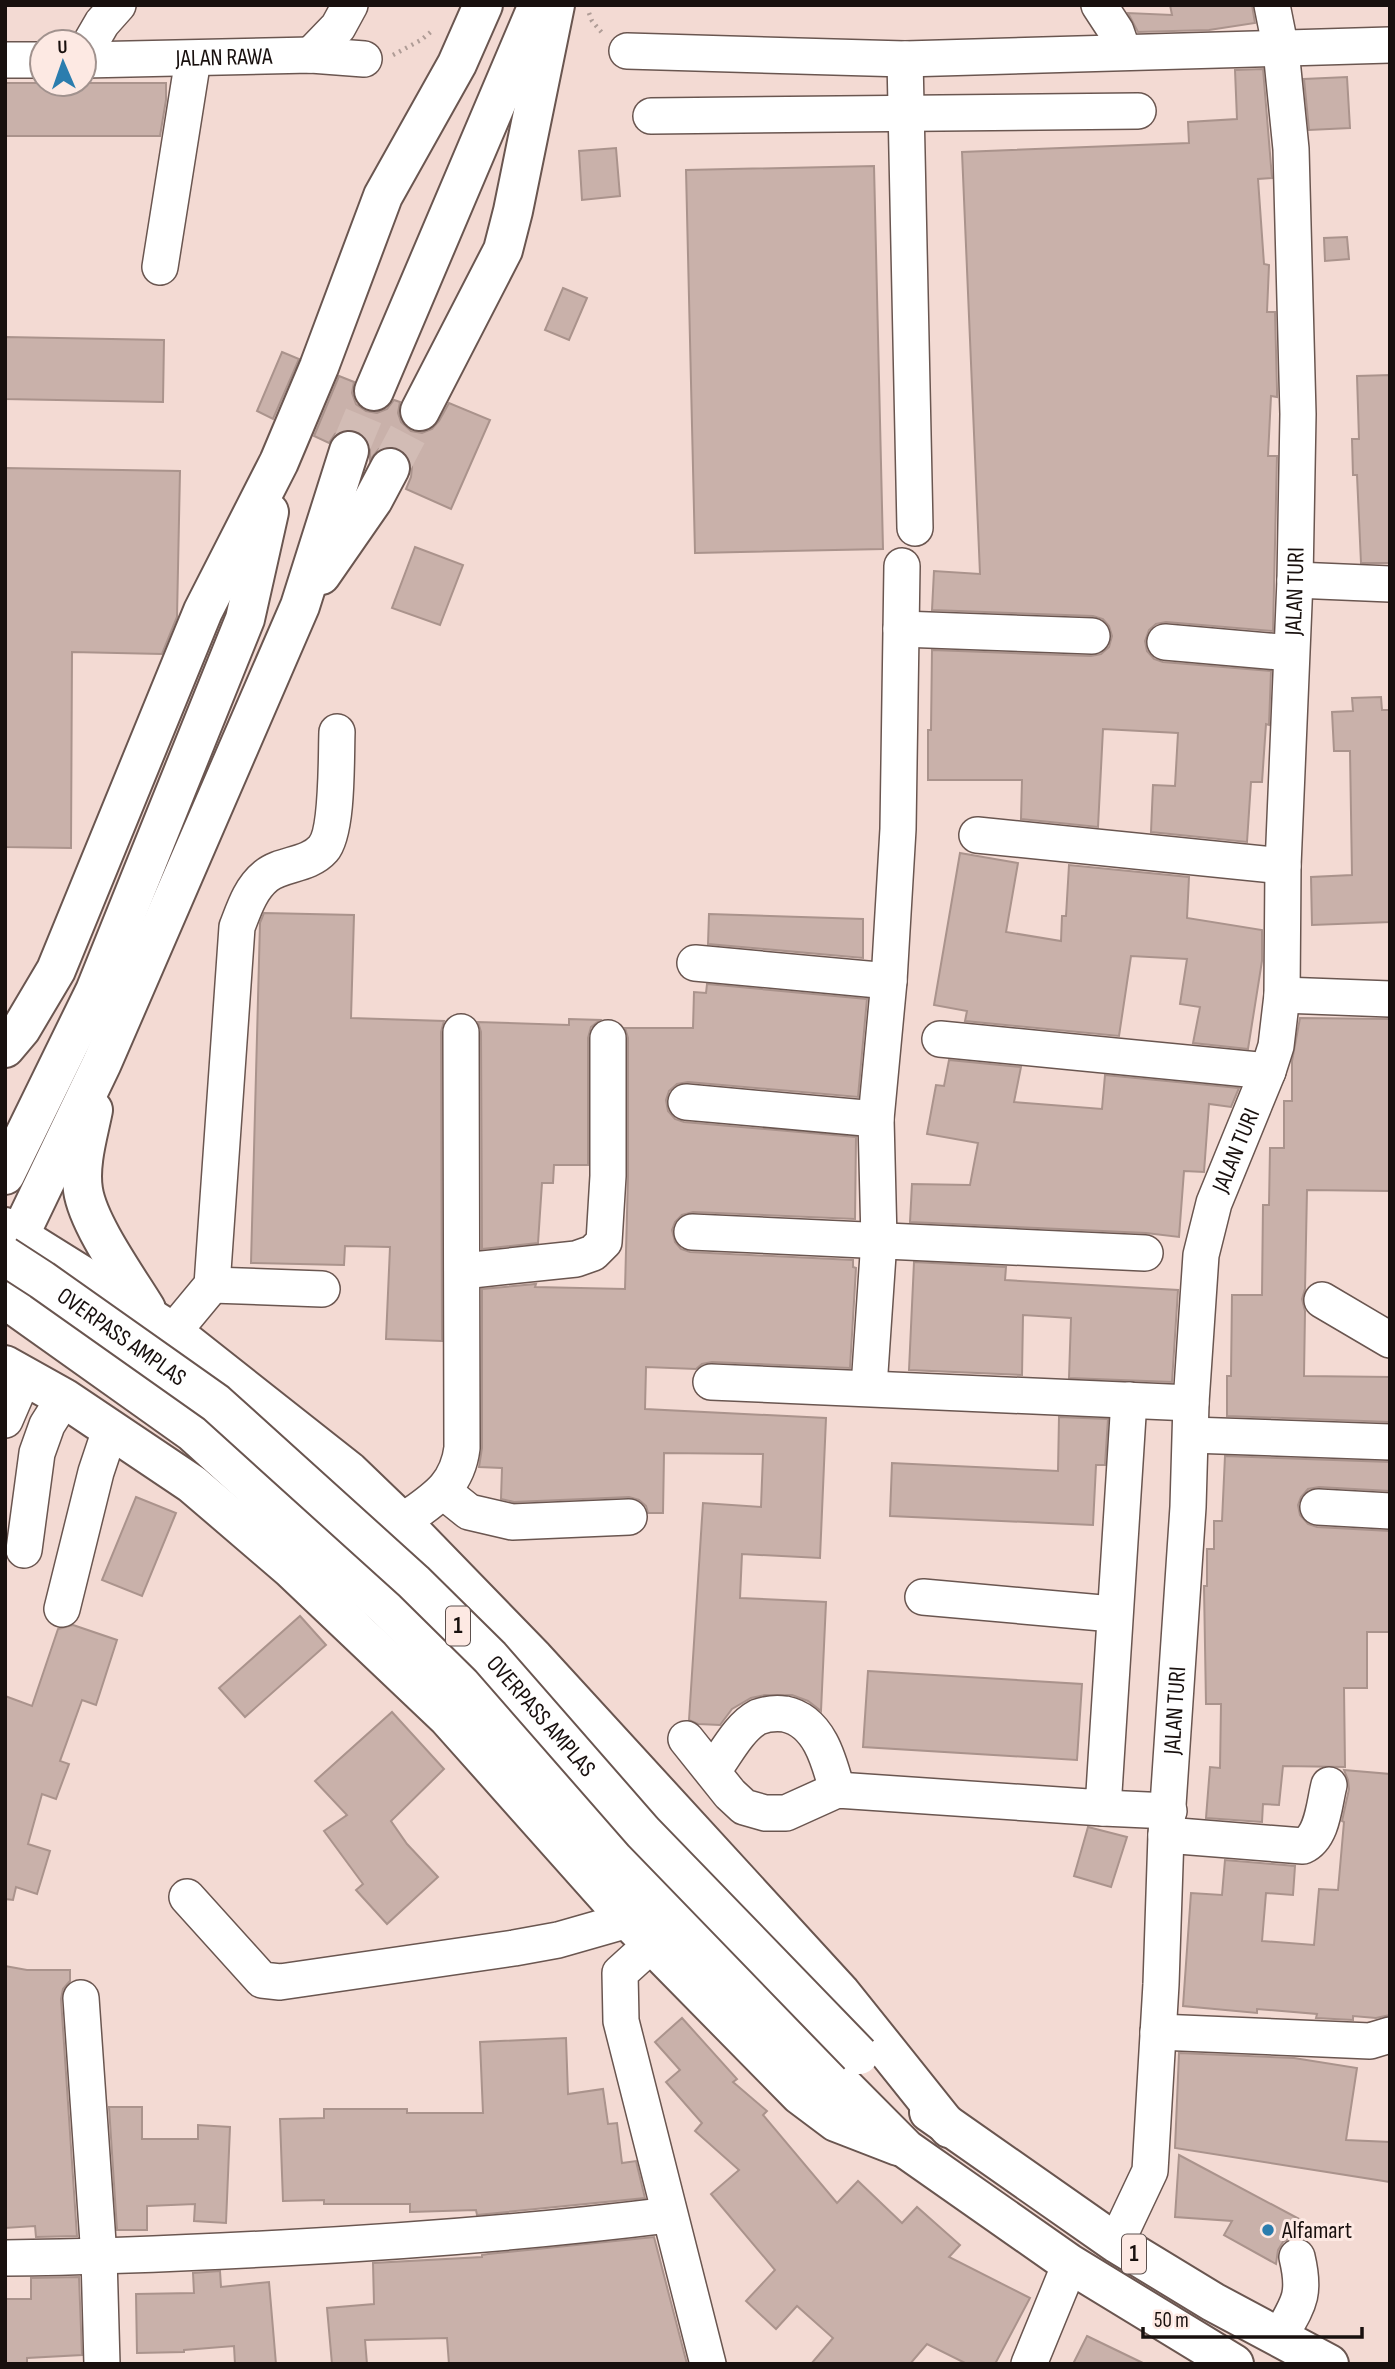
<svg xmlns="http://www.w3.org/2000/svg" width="1395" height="2369" viewBox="0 0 1395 2369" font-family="'Sofia Sans Condensed',sans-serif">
<rect width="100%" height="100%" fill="#f3dad3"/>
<g fill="#c9b1aa" stroke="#aa938c" stroke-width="2">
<path d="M 1170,5 L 1252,5 L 1255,23 L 1209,30 L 1138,32 L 1128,13 L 1172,15 Z"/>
<path d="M 1263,69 L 1272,178 L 1258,179 L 1264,264 L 1269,265 L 1267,312 L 1275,312 L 1277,389 L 1277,397 L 1271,396 L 1268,456 L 1277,456 L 1273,631 L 1166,622 L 1156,624 L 1149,630 L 1145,641 L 1147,651 L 1154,659 L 1163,662 L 1271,671 L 1269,725 L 1266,724 L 1262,782 L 1251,782 L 1247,842 L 1151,832 L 1153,785 L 1175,786 L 1178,733 L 1103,729 L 1098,827 L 1021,819 L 1022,780 L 928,780 L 928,730 L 931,730 L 932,650 L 1091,656 L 1101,654 L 1109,647 L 1112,636 L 1109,626 L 1103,619 L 1093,616 L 932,610 L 934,571 L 980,574 L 962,152 L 1189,143 L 1188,122 L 1237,119 L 1235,70 Z"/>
<path d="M 1347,77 L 1350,128 L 1309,130 L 1304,79 Z"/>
<path d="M 5,83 L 166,83 L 166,100 L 160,136 L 5,136 Z"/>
<path d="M 616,148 L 620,196 L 582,200 L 579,151 Z"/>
<path d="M 874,166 L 883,549 L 695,553 L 686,170 Z"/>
<path d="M 1347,237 L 1349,259 L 1325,261 L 1324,238 Z"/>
<path d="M 563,288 L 587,298 L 569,340 L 545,330 Z"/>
<path d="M 5,337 L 164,340 L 163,402 L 5,399 Z"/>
<path d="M 282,352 L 299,359 L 273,419 L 257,411 Z"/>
<path d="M 1390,375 L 1390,563 L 1361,563 L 1357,475 L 1353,475 L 1352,439 L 1359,439 L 1357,376 Z"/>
<path d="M 339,376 L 354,382 L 352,393 L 356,404 L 366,411 L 377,413 L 387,409 L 394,400 L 400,402 L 398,413 L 401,422 L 411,431 L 422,433 L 432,429 L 439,421 L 449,403 L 490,420 L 451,509 L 406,489 L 411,477 L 412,467 L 408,456 L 400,448 L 390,446 L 379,449 L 370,460 L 370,446 L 365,436 L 356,430 L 344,430 L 335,434 L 329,443 L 314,436 Z"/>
<path d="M 5,468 L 180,471 L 177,617 L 162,654 L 72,652 L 71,848 L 5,847 Z"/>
<path d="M 415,547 L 463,565 L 440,625 L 392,608 Z"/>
<path d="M 1381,697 L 1382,710 L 1390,710 L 1390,922 L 1312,925 L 1311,877 L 1352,875 L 1350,751 L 1334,751 L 1332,712 L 1353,711 L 1352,698 Z"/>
<path d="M 960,853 L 1018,863 L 1006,932 L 1061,941 L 1062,916 L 1066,916 L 1069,865 L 1189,877 L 1187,918 L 1262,930 L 1262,961 L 1248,1049 L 1193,1043 L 1200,1007 L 1180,1004 L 1187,959 L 1131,956 L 1119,1036 L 965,1021 L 967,1011 L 934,1005 Z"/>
<path d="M 264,913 L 354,915 L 351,1018 L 444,1021 L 441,1032 L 442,1341 L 386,1339 L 390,1247 L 345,1246 L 344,1265 L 251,1263 L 260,923 Z"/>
<path d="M 709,914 L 863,919 L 863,958 L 708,944 Z"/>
<path d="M 707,984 L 867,999 L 858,1097 L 688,1082 L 677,1084 L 669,1091 L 666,1100 L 668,1111 L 675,1119 L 684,1122 L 856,1137 L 855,1219 L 693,1212 L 682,1215 L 675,1222 L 672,1230 L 675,1242 L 681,1249 L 690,1252 L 853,1260 L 853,1267 L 856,1268 L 850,1368 L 712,1362 L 702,1364 L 696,1369 L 646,1367 L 645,1409 L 826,1418 L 820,1558 L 742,1554 L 740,1598 L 826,1602 L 821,1711 L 808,1701 L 792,1695 L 765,1695 L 751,1698 L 732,1709 L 720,1725 L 698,1724 L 689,1720 L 703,1503 L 761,1507 L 763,1454 L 664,1453 L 663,1513 L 648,1513 L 646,1506 L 639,1500 L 629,1497 L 514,1502 L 501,1499 L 502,1468 L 479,1467 L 482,1448 L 482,1289 L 536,1284 L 535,1287 L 625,1289 L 628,1176 L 628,1038 L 625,1028 L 693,1028 L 694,992 L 706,993 Z"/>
<path d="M 1300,1018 L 1390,1019 L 1390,1191 L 1307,1190 L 1305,1289 L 1302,1299 L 1305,1311 L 1304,1376 L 1390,1377 L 1390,1422 L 1227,1416 L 1227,1376 L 1231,1376 L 1232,1295 L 1262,1295 L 1263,1205 L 1269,1205 L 1270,1148 L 1284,1148 L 1284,1101 L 1292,1101 L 1292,1061 Z"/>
<path d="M 569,1019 L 600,1020 L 591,1027 L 588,1038 L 588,1165 L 554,1165 L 553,1183 L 542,1183 L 538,1243 L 482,1249 L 481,1032 L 478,1022 L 569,1025 Z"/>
<path d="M 949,1060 L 1021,1067 L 1014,1102 L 1102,1109 L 1105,1075 L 1239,1088 L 1231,1107 L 1209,1104 L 1204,1172 L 1184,1171 L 1179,1237 L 1146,1233 L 910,1222 L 912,1184 L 970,1185 L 978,1143 L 927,1134 L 936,1085 L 944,1086 Z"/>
<path d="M 914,1262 L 1006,1267 L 1005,1280 L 1178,1290 L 1172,1382 L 1069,1378 L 1071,1318 L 1023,1315 L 1022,1375 L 909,1370 Z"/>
<path d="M 1059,1417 L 1108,1419 L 1105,1465 L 1096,1465 L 1093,1525 L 890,1516 L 892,1463 L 1058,1471 Z"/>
<path d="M 1225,1456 L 1390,1462 L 1390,1491 L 1319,1487 L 1308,1489 L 1301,1497 L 1298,1505 L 1300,1515 L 1308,1524 L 1317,1527 L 1390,1531 L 1390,1632 L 1367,1632 L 1367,1688 L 1344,1688 L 1345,1767 L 1283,1766 L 1279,1805 L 1263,1804 L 1262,1822 L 1206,1818 L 1210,1767 L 1220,1768 L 1221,1704 L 1206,1704 L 1204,1586 L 1207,1586 L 1207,1549 L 1214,1549 L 1214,1521 L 1222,1521 Z"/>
<path d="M 136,1497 L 176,1513 L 142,1596 L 102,1580 Z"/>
<path d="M 300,1616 L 326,1645 L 245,1717 L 219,1688 Z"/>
<path d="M 73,1625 L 117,1640 L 96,1705 L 82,1700 L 60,1761 L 69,1764 L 56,1799 L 42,1794 L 28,1844 L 50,1851 L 37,1894 L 16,1887 L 13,1900 L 5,1899 L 5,1696 L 32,1706 L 58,1629 Z"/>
<path d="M 868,1671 L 1082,1684 L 1077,1760 L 863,1747 Z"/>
<path d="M 392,1712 L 444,1769 L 391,1821 L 407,1844 L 438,1877 L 387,1924 L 356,1890 L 363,1884 L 324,1831 L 347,1815 L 315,1781 Z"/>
<path d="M 1344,1770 L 1390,1774 L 1390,2015 L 1376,2018 L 1353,2016 L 1353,2020 L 1334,2019 L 1316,2018 L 1317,2014 L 1257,2009 L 1257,2013 L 1183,2006 L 1191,1893 L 1222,1895 L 1225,1860 L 1295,1866 L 1293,1895 L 1266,1893 L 1262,1941 L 1314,1945 L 1319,1889 L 1338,1890 L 1344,1822 L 1342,1821 L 1349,1789 L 1348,1780 Z"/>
<path d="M 1088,1827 L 1127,1837 L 1111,1887 L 1074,1876 Z"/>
<path d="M 5,1966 L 27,1970 L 70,1970 L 70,1981 L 63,1989 L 61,1999 L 77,2236 L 36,2237 L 35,2226 L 5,2228 Z"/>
<path d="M 682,2018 L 737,2079 L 733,2082 L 767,2111 L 763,2115 L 837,2203 L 858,2181 L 902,2223 L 917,2207 L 960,2245 L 949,2257 L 1030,2298 L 995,2364 L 967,2364 L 927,2344 L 910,2364 L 811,2364 L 833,2338 L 797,2306 L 776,2329 L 746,2301 L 775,2270 L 711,2194 L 739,2170 L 695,2131 L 702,2123 L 666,2082 L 680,2070 L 655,2042 Z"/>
<path d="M 566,2038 L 568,2094 L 603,2089 L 608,2124 L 617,2123 L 622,2163 L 636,2161 L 645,2198 L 477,2215 L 476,2210 L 410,2212 L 410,2204 L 324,2204 L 324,2200 L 283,2201 L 280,2119 L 324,2118 L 324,2109 L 407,2109 L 407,2113 L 483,2113 L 480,2042 Z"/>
<path d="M 1179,2053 L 1294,2058 L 1357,2068 L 1346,2140 L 1390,2142 L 1390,2182 L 1175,2148 Z"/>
<path d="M 109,2107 L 142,2107 L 142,2139 L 198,2139 L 198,2125 L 230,2127 L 226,2223 L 194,2221 L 195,2204 L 147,2206 L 147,2230 L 117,2230 Z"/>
<path d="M 1179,2155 L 1301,2220 L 1290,2238 L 1283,2242 L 1278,2250 L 1276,2264 L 1224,2235 L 1232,2221 L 1175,2217 Z"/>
<path d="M 654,2237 L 687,2364 L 449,2364 L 447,2338 L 365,2340 L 367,2364 L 332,2364 L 327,2308 L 374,2304 L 373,2263 L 482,2257 L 482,2255 L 488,2254 Z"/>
<path d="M 220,2271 L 221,2287 L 269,2282 L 276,2364 L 235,2364 L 234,2346 L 184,2350 L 184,2352 L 137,2353 L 136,2294 L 194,2293 L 193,2273 Z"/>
<path d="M 79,2277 L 82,2355 L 27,2358 L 27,2364 L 5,2364 L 5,2299 L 31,2299 L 31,2278 Z"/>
<path d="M 1087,2336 L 1145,2364 L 1073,2364 Z"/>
</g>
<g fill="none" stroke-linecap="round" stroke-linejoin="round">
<g stroke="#d2bcb5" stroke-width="38" stroke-dasharray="38 19" stroke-linecap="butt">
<path d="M 349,451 L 374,391"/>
<path d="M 390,468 L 420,411"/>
</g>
<defs>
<g id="minor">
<path d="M 1099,5 L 1116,31 L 1123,51"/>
<path d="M 627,51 L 905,59 L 1390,45"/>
<path d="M 84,54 L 102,23 L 118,5"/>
<path d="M 311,55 L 338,27 L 350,5"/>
<path d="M 905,59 L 915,528"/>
<path d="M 5,60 L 42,60"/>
<path id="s1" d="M 84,60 L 311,55 L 364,59"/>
<path d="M 651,116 L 1138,111"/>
<path d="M 160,267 L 193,59"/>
<path d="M 1295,580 L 1390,584"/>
<path d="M 901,629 L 1092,636"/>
<path d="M 1165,642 L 1291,653"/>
<path d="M 977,835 L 1283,866"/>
<path d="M 695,963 L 889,981"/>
<path d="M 1282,995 L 1390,999"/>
<path d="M 940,1039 L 1268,1071"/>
<path d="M 686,1102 L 876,1119"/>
<path d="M 692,1232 L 1145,1253"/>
<path d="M 463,1271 L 576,1259 L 593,1253 L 604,1242 L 608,1176 L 608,1038"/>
<path d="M 212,1285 L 322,1289"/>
<path d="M 1322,1300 L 1390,1340"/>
<path d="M 173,1332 L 212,1285 L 237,927 C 244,909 250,889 266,876 C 282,863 308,866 323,849 C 338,832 336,757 337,732"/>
<path d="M 711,1382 L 1191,1403"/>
<path d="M 869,1387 L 879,1240 L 876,1119 L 889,981 L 898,829 L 902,566"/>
<path d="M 5,1420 L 24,1376"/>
<path d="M 1191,1435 L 1390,1442"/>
<path d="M 444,1492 L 469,1512 L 512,1522 L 629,1517"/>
<path d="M 1318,1507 L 1390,1511"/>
<path d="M 402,1522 C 432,1500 457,1488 462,1448 L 461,1032"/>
<path d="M 24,1550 L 37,1453 L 47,1425 L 64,1398"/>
<path d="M 923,1597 L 1113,1614"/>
<path d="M 62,1609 L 96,1472 L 110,1430"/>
<path d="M 686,1739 L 730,1794 L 744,1807 L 765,1813 L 786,1813 L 837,1790 L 1103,1808 L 1129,1400"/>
<path d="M 713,1771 C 725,1755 739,1727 758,1717 C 766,1714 777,1713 785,1714 C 819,1721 829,1760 837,1790"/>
<path d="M 1103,1808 L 1169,1811"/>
<path d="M 1166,1835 L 1303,1846 C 1323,1837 1324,1804 1329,1785"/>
<path d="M 187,1897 L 262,1980 L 280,1982 L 514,1948 L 558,1940 L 628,1920"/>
<path d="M 652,1944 L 620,1973 L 621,2021 L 708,2364"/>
<path d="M 81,1998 L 99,2257 L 102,2364"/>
<path d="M 1158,2032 L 1370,2041 L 1390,2035"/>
<path id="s2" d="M 1116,2243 L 1150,2171 L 1161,1984 L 1166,1835 L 1188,1507 L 1191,1403 L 1201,1255 L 1214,1203 L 1268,1071 L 1276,1046 L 1282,995 L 1283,866 L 1295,580 L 1298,414 L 1291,149 L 1281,50 L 1272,5"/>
<path d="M 5,2258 C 98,2257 190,2253 282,2248 C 412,2241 540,2231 669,2215"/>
<path d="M 1280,2336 C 1299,2303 1306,2295 1297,2257"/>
<path d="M 1029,2364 L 1070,2264"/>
</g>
<g id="highway">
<path d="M 374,391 L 538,5"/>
<path d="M 420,411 L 503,250 L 513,211 L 555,5"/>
<path d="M 321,575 L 373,500 L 390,468"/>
<path d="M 5,1048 L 21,1029 L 56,970 L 203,611 L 279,462 L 319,367 L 383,196 L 457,64 L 483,5"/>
<path d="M 93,1110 C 88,1135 79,1164 83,1190 C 88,1224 127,1278 146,1309"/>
<path d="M 5,1175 L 95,991 L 245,619 L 269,512"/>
<path d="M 5,1227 L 173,1332 L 349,1471 L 402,1522 L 534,1658 L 841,1993 L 949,2128"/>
<path d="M 9,1257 L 102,1063 L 300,606 L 349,451"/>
<path d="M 5,1299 L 192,1432 L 388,1609 L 462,1682 L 615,1856 L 906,2149 L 1070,2264 L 1234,2364"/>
<path d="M 5,1365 L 64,1398 L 192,1484 L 290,1568 L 448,1718 L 628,1920 L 800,2095 L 836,2122 L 898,2146"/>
<path d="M 929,2112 L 1116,2243 L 1213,2302 L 1329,2364"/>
</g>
</defs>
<use href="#minor" stroke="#6a5650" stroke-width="38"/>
<use href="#highway" stroke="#6a5650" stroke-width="42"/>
<g stroke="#af9c96" stroke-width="4.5" stroke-dasharray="2 5" stroke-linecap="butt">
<path d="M 589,13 L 592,21 L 603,34"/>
<path d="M 393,55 L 421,40 L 433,30"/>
</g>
<use href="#minor" stroke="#fff" stroke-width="35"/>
<use href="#highway" stroke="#fff" stroke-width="38"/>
<defs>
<g id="highway-bridge">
<path id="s3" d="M 5,1256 L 42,1280 L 216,1403 L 414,1582 L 490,1657 L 643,1832 L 859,2055"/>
</g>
</defs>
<use href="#highway-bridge" stroke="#6a5650" stroke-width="42" stroke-linecap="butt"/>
<use href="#highway-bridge" stroke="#fff" stroke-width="38"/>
</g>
<circle fill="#2b7dae" stroke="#fde9e3" stroke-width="2.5" cx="1268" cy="2230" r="7"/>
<g text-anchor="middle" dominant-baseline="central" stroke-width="6" stroke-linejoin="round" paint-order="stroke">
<g fill="#fde9e3" stroke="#5d514e" stroke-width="2">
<rect x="446" y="1606.5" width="24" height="39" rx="5"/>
<rect x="1122" y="2234.5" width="24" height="39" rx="5"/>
</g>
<g font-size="23" font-weight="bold" fill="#18100e">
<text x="458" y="1626">1</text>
<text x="1134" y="2254">1</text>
</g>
<g font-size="24" fill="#18100e" stroke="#fde9e3">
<text stroke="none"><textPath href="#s1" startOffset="140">JALAN RAWA</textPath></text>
<text stroke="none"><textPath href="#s2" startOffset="1675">JALAN TURI</textPath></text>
<text stroke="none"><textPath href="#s2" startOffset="1108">JALAN TURI</textPath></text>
<text stroke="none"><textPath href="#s3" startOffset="142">OVERPASS AMPLAS</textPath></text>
<text stroke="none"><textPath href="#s2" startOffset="541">JALAN TURI</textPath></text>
<text stroke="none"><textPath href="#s3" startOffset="709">OVERPASS AMPLAS</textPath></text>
</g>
<g font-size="24" fill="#18100e" stroke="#fde9e3" text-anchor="start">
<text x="1282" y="2230">Alfamart</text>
</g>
</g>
<rect width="1395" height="2369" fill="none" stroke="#18100e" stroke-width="14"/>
<g transform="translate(63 63) rotate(358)"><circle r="33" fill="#fde9e3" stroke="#a1928e" stroke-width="2"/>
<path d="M0-5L12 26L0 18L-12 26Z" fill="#2b7dae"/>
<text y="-10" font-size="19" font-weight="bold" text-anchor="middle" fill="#18100e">U</text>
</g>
<path d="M1143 2327v10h219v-10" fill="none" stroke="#18100e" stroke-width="3.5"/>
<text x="1154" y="2327" font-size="21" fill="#18100e" stroke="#fde9e3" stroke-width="5" paint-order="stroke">50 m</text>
</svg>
